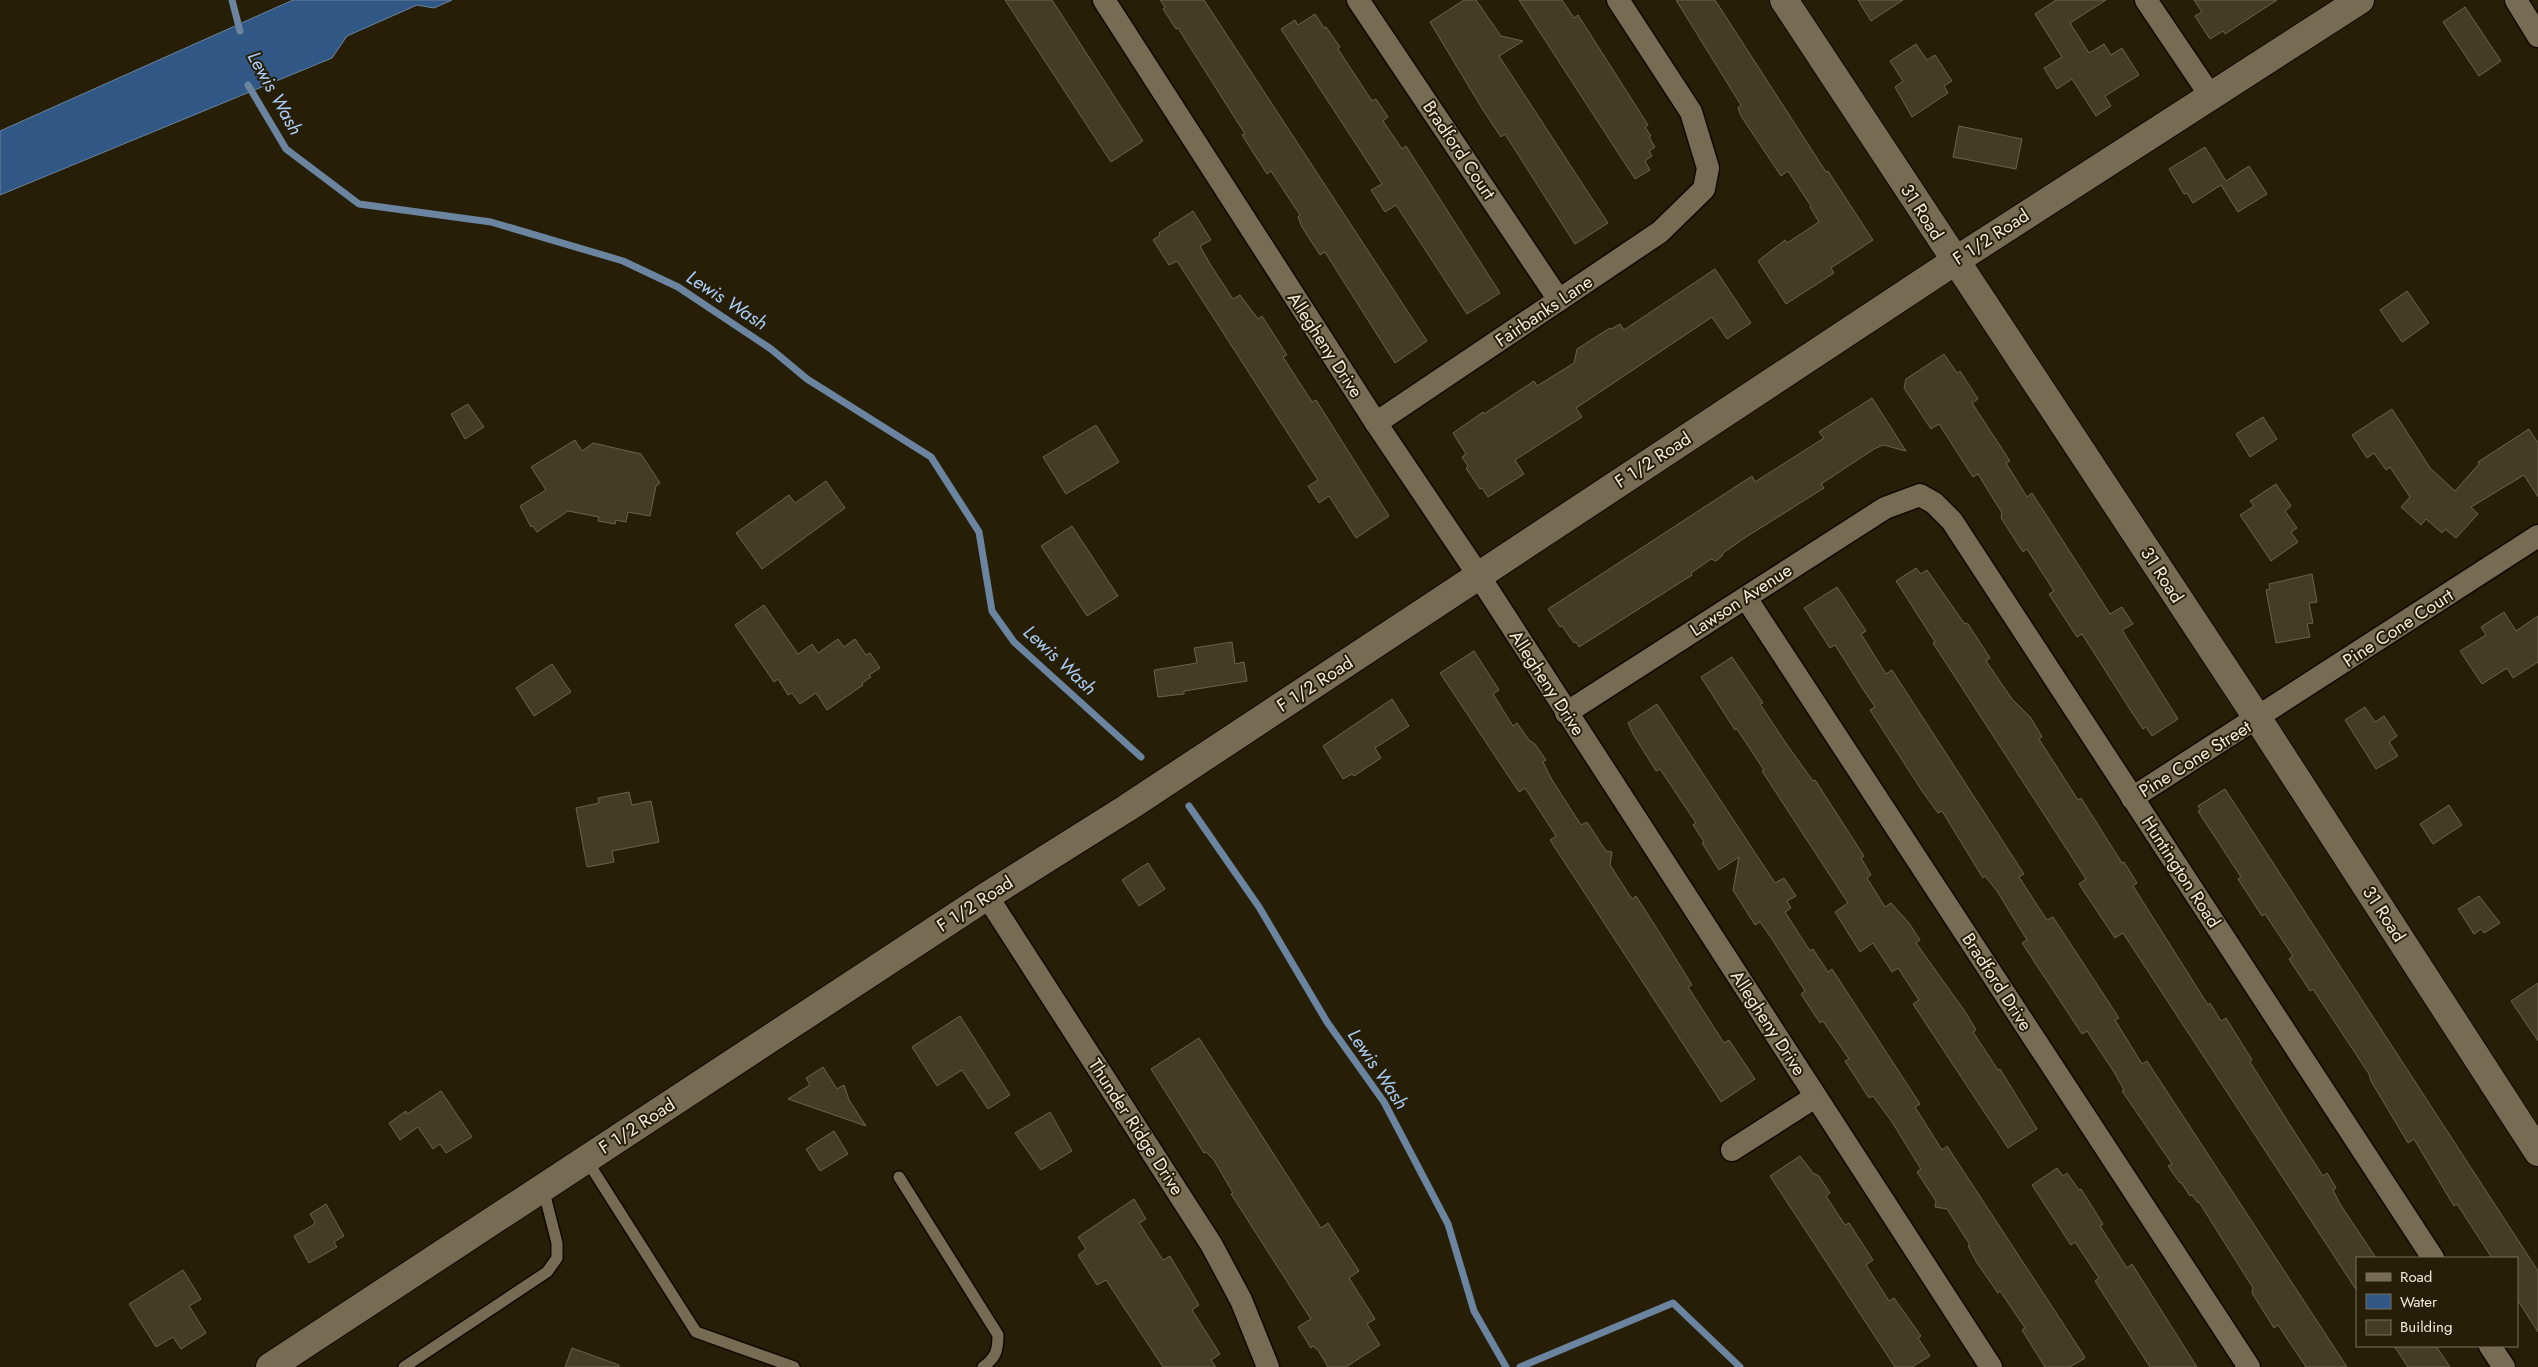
<svg xmlns="http://www.w3.org/2000/svg" width="2538" height="1367" viewBox="0 0 2538 1367" font-family="Jost,sans-serif">
<rect width="100%" height="100%" fill="#271e08"/>
<path fill="#315784" stroke="#6b849f" d="M 293,0 L 452,0 L 434,8 L 417,5 L 347,36 L 332,58 L 0,195 L 0,131 Z"/>
<g fill="none" stroke-linecap="round" stroke-linejoin="round">
<g stroke="#6b849f" stroke-width="7">
<path d="M 232,0 L 240,31"/>
<path d="M 248,85 L 286,149 L 359,204 L 491,222 L 623,261 L 678,287 L 771,349 L 807,379 L 931,457 L 979,532 L 992,611 L 1014,642 L 1141,757"/>
<path d="M 1189,806 L 1259,907 L 1327,1022 L 1384,1102 L 1448,1224 L 1474,1311 L 1506,1367"/>
<path d="M 1520,1367 L 1673,1303 L 1740,1367"/>
</g>
</g>
<g fill="#453c25" stroke="#6c634b">
<path d="M 1005,0 L 1052,0 L 1143,141 L 1111,162 Z"/>
<path d="M 1160,0 L 1204,0 L 1427,341 L 1395,363 L 1325,252 L 1320,255 L 1302,227 L 1298,217 L 1300,215 L 1271,171 L 1267,174 L 1242,135 L 1245,134 L 1178,28 L 1176,29 L 1163,9 L 1165,7 Z"/>
<path d="M 1464,0 L 1476,0 L 1501,36 L 1523,41 L 1499,56 L 1608,223 L 1575,244 L 1505,134 L 1501,137 L 1483,110 L 1430,22 Z"/>
<path d="M 1519,0 L 1562,0 L 1574,18 L 1578,15 L 1648,125 L 1645,127 L 1651,136 L 1649,137 L 1655,147 L 1649,151 L 1652,156 L 1645,161 L 1650,170 L 1635,179 Z"/>
<path d="M 1676,0 L 1715,0 L 1826,172 L 1828,171 L 1873,240 L 1831,268 L 1834,273 L 1786,304 L 1758,261 L 1785,240 L 1787,243 L 1819,222 L 1810,207 L 1811,206 L 1788,171 L 1781,176 L 1741,116 L 1738,108 L 1741,105 Z"/>
<path d="M 1858,0 L 1903,0 L 1871,21 Z"/>
<path d="M 2056,0 L 2106,0 L 2070,23 L 2089,53 L 2104,44 L 2111,55 L 2122,48 L 2139,75 L 2105,96 L 2111,106 L 2096,116 L 2072,79 L 2057,89 L 2044,68 L 2062,57 L 2035,14 Z"/>
<path d="M 2194,0 L 2277,0 L 2225,34 L 2223,31 L 2210,39 L 2195,16 L 2202,12 Z"/>
<path d="M 2465,7 L 2501,61 L 2479,76 L 2443,22 Z"/>
<path d="M 1315,14 L 1324,28 L 1326,27 L 1340,47 L 1338,49 L 1372,101 L 1376,99 L 1388,117 L 1383,121 L 1402,149 L 1406,146 L 1500,293 L 1467,314 L 1396,205 L 1385,212 L 1371,190 L 1382,184 L 1281,29 L 1295,20 L 1298,25 Z"/>
<path d="M 1916,44 L 1927,60 L 1935,55 L 1952,81 L 1944,86 L 1948,93 L 1912,117 L 1895,87 L 1903,81 L 1890,61 Z"/>
<path d="M 1959,126 L 2022,139 L 2016,169 L 1953,157 Z"/>
<path d="M 2205,147 L 2226,181 L 2249,166 L 2267,194 L 2238,212 L 2221,185 L 2193,203 L 2187,193 L 2184,194 L 2169,169 Z"/>
<path d="M 1193,211 L 1211,240 L 1200,246 L 1210,264 L 1233,299 L 1240,295 L 1258,319 L 1262,316 L 1287,355 L 1283,357 L 1312,402 L 1316,400 L 1389,516 L 1356,538 L 1329,496 L 1319,503 L 1308,486 L 1318,480 L 1177,261 L 1169,265 L 1153,240 L 1160,235 L 1159,233 Z"/>
<path d="M 1715,269 L 1751,323 L 1727,339 L 1712,317 L 1576,408 L 1582,417 L 1515,460 L 1524,474 L 1488,497 L 1482,488 L 1480,489 L 1466,468 L 1468,466 L 1462,457 L 1466,454 L 1453,433 L 1483,412 L 1484,414 L 1534,381 L 1537,386 L 1574,363 L 1577,349 L 1610,328 L 1611,329 L 1620,324 L 1624,330 Z"/>
<path d="M 2407,291 L 2429,323 L 2402,342 L 2380,310 Z"/>
<path d="M 1944,354 L 1957,373 L 1960,371 L 1978,399 L 1972,403 L 2010,461 L 2006,463 L 2027,497 L 2032,493 L 2110,614 L 2122,607 L 2133,624 L 2122,630 L 2178,719 L 2152,736 L 2146,727 L 2143,729 L 2133,714 L 2082,634 L 2077,637 L 2049,594 L 2054,591 L 2027,549 L 2023,552 L 2001,518 L 2002,513 L 1978,474 L 1973,477 L 1939,424 L 1931,429 L 1904,388 L 1906,379 Z"/>
<path d="M 1872,398 L 1906,451 L 1883,445 L 1874,449 L 1821,484 L 1824,488 L 1746,537 L 1723,553 L 1722,556 L 1716,561 L 1711,559 L 1691,573 L 1692,575 L 1579,647 L 1576,642 L 1574,643 L 1562,626 L 1560,627 L 1548,609 L 1752,476 L 1755,482 L 1824,438 L 1819,432 Z"/>
<path d="M 468,404 L 484,427 L 465,439 L 451,414 Z"/>
<path d="M 2392,409 L 2430,468 L 2455,491 L 2479,464 L 2478,462 L 2529,429 L 2538,443 L 2538,497 L 2524,475 L 2471,507 L 2478,514 L 2456,538 L 2445,529 L 2442,533 L 2426,519 L 2421,525 L 2401,507 L 2410,497 L 2390,467 L 2386,470 L 2374,453 L 2367,458 L 2352,435 Z"/>
<path d="M 2263,417 L 2277,439 L 2250,457 L 2236,434 Z"/>
<path d="M 1096,425 L 1119,462 L 1066,494 L 1043,457 Z"/>
<path d="M 575,440 L 582,451 L 593,443 L 641,454 L 660,483 L 656,486 L 650,516 L 628,512 L 626,522 L 616,520 L 615,524 L 598,521 L 599,517 L 568,511 L 537,532 L 533,526 L 531,527 L 520,506 L 546,490 L 531,467 Z"/>
<path d="M 826,481 L 845,508 L 762,569 L 736,533 L 789,495 L 795,503 Z"/>
<path d="M 2276,484 L 2291,506 L 2285,511 L 2297,528 L 2291,532 L 2298,542 L 2271,561 L 2240,515 L 2254,506 L 2250,501 Z"/>
<path d="M 1072,526 L 1118,596 L 1087,616 L 1041,546 Z"/>
<path d="M 1916,568 L 1921,574 L 1927,570 L 1964,623 L 1968,624 L 1990,658 L 1986,661 L 2012,699 L 2031,718 L 2042,737 L 2039,739 L 2055,764 L 2078,800 L 2081,798 L 2122,863 L 2124,862 L 2137,883 L 2133,886 L 2208,1005 L 2210,1003 L 2221,1021 L 2226,1018 L 2252,1060 L 2250,1062 L 2297,1136 L 2323,1176 L 2327,1173 L 2336,1188 L 2333,1190 L 2340,1204 L 2376,1258 L 2357,1258 L 2357,1291 L 2123,933 L 2115,938 L 2079,884 L 2086,879 L 1933,643 L 1935,642 L 1896,581 Z"/>
<path d="M 2312,574 L 2317,602 L 2309,603 L 2313,623 L 2307,624 L 2310,637 L 2276,643 L 2266,590 L 2270,589 L 2269,584 Z"/>
<path d="M 1837,587 L 1866,631 L 1861,634 L 1886,674 L 1892,670 L 2024,874 L 2019,877 L 2039,908 L 2047,920 L 2053,917 L 2119,1018 L 2115,1020 L 2142,1064 L 2147,1061 L 2347,1367 L 2306,1367 L 2278,1325 L 2274,1328 L 2252,1293 L 2253,1288 L 2199,1202 L 2198,1203 L 2192,1195 L 2190,1196 L 2181,1182 L 2180,1183 L 2168,1166 L 2172,1164 L 2122,1091 L 2124,1090 L 2114,1072 L 2087,1031 L 2082,1034 L 2022,943 L 2027,940 L 1997,891 L 1985,876 L 1983,878 L 1942,811 L 1938,813 L 1922,791 L 1870,710 L 1875,707 L 1863,689 L 1835,645 L 1830,648 L 1804,608 Z"/>
<path d="M 764,605 L 798,654 L 812,644 L 818,653 L 838,639 L 844,647 L 855,639 L 866,655 L 870,653 L 880,668 L 869,675 L 871,677 L 862,683 L 863,685 L 827,710 L 816,693 L 800,704 L 792,693 L 788,695 L 778,679 L 774,682 L 735,625 Z"/>
<path d="M 2504,612 L 2516,631 L 2538,616 L 2538,662 L 2513,678 L 2507,668 L 2482,684 L 2460,651 L 2486,635 L 2481,627 Z"/>
<path d="M 1232,642 L 1235,664 L 1244,662 L 1247,681 L 1184,691 L 1184,694 L 1158,697 L 1154,670 L 1197,663 L 1194,648 Z"/>
<path d="M 1474,651 L 1499,690 L 1493,694 L 1513,726 L 1517,723 L 1529,740 L 1535,744 L 1546,760 L 1543,762 L 1552,780 L 1581,825 L 1587,822 L 1606,851 L 1612,852 L 1610,865 L 1632,899 L 1636,896 L 1661,935 L 1692,985 L 1688,987 L 1724,1043 L 1729,1040 L 1755,1079 L 1721,1102 L 1550,840 L 1556,836 L 1525,788 L 1519,792 L 1440,673 Z"/>
<path d="M 1732,657 L 1763,703 L 1760,704 L 1785,742 L 1813,781 L 1815,780 L 1864,856 L 1861,858 L 1871,875 L 1867,878 L 1885,907 L 1891,903 L 1909,923 L 1920,940 L 1916,943 L 1966,1013 L 1976,1030 L 1973,1032 L 1998,1070 L 2000,1069 L 2037,1129 L 2008,1148 L 1913,1004 L 1919,1000 L 1898,968 L 1892,972 L 1873,943 L 1860,952 L 1835,912 L 1848,903 L 1762,771 L 1764,770 L 1737,729 L 1735,730 L 1701,677 Z"/>
<path d="M 552,664 L 571,692 L 534,716 L 516,688 Z"/>
<path d="M 1392,699 L 1409,726 L 1375,748 L 1381,758 L 1354,776 L 1352,774 L 1343,779 L 1323,746 Z"/>
<path d="M 1657,704 L 1775,883 L 1784,878 L 1796,896 L 1787,901 L 1791,908 L 1785,912 L 1810,951 L 1813,949 L 1828,972 L 1832,969 L 1920,1104 L 1915,1107 L 1942,1150 L 1947,1146 L 2083,1354 L 2085,1358 L 2070,1367 L 2045,1367 L 2022,1330 L 2025,1328 L 2000,1291 L 1998,1293 L 1977,1263 L 1968,1246 L 1970,1245 L 1947,1209 L 1935,1207 L 1936,1201 L 1917,1172 L 1921,1169 L 1892,1122 L 1873,1096 L 1869,1098 L 1845,1061 L 1849,1059 L 1823,1021 L 1820,1023 L 1801,994 L 1805,991 L 1772,939 L 1760,922 L 1755,925 L 1733,890 L 1739,857 L 1719,870 L 1702,843 L 1704,842 L 1693,825 L 1696,823 L 1660,769 L 1656,771 L 1633,734 L 1628,723 Z"/>
<path d="M 2365,707 L 2375,722 L 2384,716 L 2397,736 L 2389,742 L 2398,756 L 2376,769 L 2345,720 Z"/>
<path d="M 2225,789 L 2538,1271 L 2538,1332 L 2517,1299 L 2517,1258 L 2492,1258 L 2457,1204 L 2454,1206 L 2414,1139 L 2408,1143 L 2371,1081 L 2369,1074 L 2313,989 L 2310,991 L 2289,959 L 2293,956 L 2265,914 L 2262,916 L 2238,879 L 2241,877 L 2198,811 L 2201,810 L 2198,806 Z"/>
<path d="M 629,792 L 632,805 L 651,801 L 659,842 L 612,851 L 614,862 L 587,867 L 576,808 L 599,803 L 598,798 Z"/>
<path d="M 2449,805 L 2462,825 L 2433,844 L 2420,824 Z"/>
<path d="M 1148,863 L 1165,889 L 1139,906 L 1122,880 Z"/>
<path d="M 2479,896 L 2500,923 L 2484,933 L 2481,929 L 2474,934 L 2458,909 Z"/>
<path d="M 2538,983 L 2538,1041 L 2511,1001 Z"/>
<path d="M 960,1016 L 1010,1095 L 988,1109 L 962,1070 L 937,1086 L 912,1047 Z"/>
<path d="M 1199,1038 L 1321,1228 L 1328,1223 L 1359,1271 L 1349,1278 L 1375,1319 L 1367,1324 L 1380,1345 L 1346,1367 L 1328,1367 L 1318,1350 L 1313,1346 L 1311,1348 L 1298,1327 L 1311,1319 L 1231,1194 L 1233,1193 L 1214,1160 L 1206,1152 L 1204,1153 L 1151,1069 Z"/>
<path d="M 823,1067 L 837,1089 L 844,1085 L 849,1100 L 866,1126 L 788,1099 L 810,1085 L 806,1078 Z"/>
<path d="M 441,1091 L 472,1137 L 446,1153 L 440,1144 L 433,1149 L 418,1127 L 400,1140 L 389,1123 L 406,1111 L 407,1114 Z"/>
<path d="M 1050,1112 L 1072,1151 L 1041,1170 L 1015,1133 Z"/>
<path d="M 834,1131 L 848,1154 L 820,1171 L 806,1149 Z"/>
<path d="M 1800,1156 L 1813,1173 L 1819,1176 L 1830,1193 L 1826,1196 L 1845,1225 L 1849,1223 L 1873,1260 L 1866,1265 L 1889,1301 L 1894,1298 L 1921,1336 L 1918,1338 L 1930,1356 L 1912,1367 L 1895,1367 L 1770,1176 Z"/>
<path d="M 2057,1168 L 2063,1176 L 2067,1173 L 2079,1190 L 2081,1189 L 2103,1224 L 2100,1226 L 2127,1268 L 2132,1264 L 2197,1367 L 2150,1367 L 2095,1281 L 2099,1278 L 2075,1242 L 2071,1245 L 2032,1185 Z"/>
<path d="M 1134,1199 L 1146,1219 L 1139,1223 L 1163,1260 L 1170,1256 L 1199,1305 L 1192,1310 L 1220,1354 L 1211,1360 L 1216,1367 L 1163,1367 L 1106,1280 L 1097,1285 L 1078,1255 L 1086,1249 L 1078,1237 Z"/>
<path d="M 326,1204 L 344,1236 L 334,1242 L 337,1247 L 309,1263 L 294,1236 L 313,1225 L 315,1222 L 310,1214 Z"/>
<path d="M 183,1270 L 201,1299 L 189,1306 L 206,1333 L 181,1349 L 173,1337 L 156,1347 L 129,1304 Z"/>
<path d="M 2394,1346 L 2436,1346 L 2450,1367 L 2408,1367 Z"/>
<path d="M 572,1348 L 619,1365 L 619,1367 L 565,1367 Z"/>
</g>
<g fill="none" stroke-linecap="round" stroke-linejoin="round">
<defs>
<g id="service">
<path d="M 586,1159 L 696,1332 L 794,1367"/>
<path d="M 899,1177 L 998,1335 C 998,1350 996,1358 983,1367"/>
<path d="M 404,1367 L 547,1272 L 557,1258 L 557,1243 L 543,1188"/>
</g>
<g id="minor">
<path d="M 1104,0 L 1376,423 L 1479,576 L 1991,1367"/>
<path d="M 1358,0 L 1559,300"/>
<path d="M 2146,0 L 2210,95"/>
<path d="M 2516,0 L 2538,36"/>
<path d="M 1376,423 L 1660,232 L 1704,189 L 1708,168 L 1691,112 L 1618,0"/>
<path d="M 1746,598 L 2249,1367"/>
<path d="M 1566,713 L 1885,508 L 1920,495 L 1934,503 L 1952,521 L 2433,1258"/>
<path d="M 2132,798 L 2538,536"/>
<path d="M 987,896 L 1211,1244 L 1241,1300 L 1268,1367"/>
<path d="M 1732,1150 L 1815,1097"/>
<path d="M 2490,1346 L 2504,1367"/>
</g>
<g id="tertiary">
<path d="M 1784,0 L 2258,719 L 2538,1152"/>
<path d="M 270,1367 L 987,896 L 1127,808 L 1955,261 L 2360,0"/>
</g>
</defs>
<use href="#service" stroke="#100800" stroke-width="14"/>
<use href="#minor" stroke="#100800" stroke-width="25"/>
<use href="#tertiary" stroke="#100800" stroke-width="30"/>
<use href="#service" stroke="#766c54" stroke-width="11"/>
<use href="#minor" stroke="#766c54" stroke-width="22"/>
<use href="#tertiary" stroke="#766c54" stroke-width="28"/>
</g>
<g text-anchor="middle" dominant-baseline="central" stroke-width="4" stroke-linejoin="round" paint-order="stroke">
<g font-size="18" fill="#f2ecde" stroke="#271e08">
<text transform="translate(1459 150) rotate(56)">Bradford Court</text>
<text transform="translate(1922 212) rotate(57)">31 Road</text>
<text transform="translate(1991 237) rotate(-33)">F 1/2 Road</text>
<text transform="translate(1544 311) rotate(-34)">Fairbanks Lane</text>
<text transform="translate(1325 345) rotate(57)">Allegheny Drive</text>
<text transform="translate(1653 460) rotate(-33)">F 1/2 Road</text>
<text transform="translate(2162 575) rotate(57)">31 Road</text>
<text transform="translate(1741 600) rotate(-33)">Lawson Avenue</text>
<text transform="translate(2398 628) rotate(-33)">Pine Cone Court</text>
<text transform="translate(1547 683) rotate(57)">Allegheny Drive</text>
<text transform="translate(1315 684) rotate(-33)">F 1/2 Road</text>
<text transform="translate(2195 759) rotate(-32)">Pine Cone Street</text>
<text transform="translate(2181 872) rotate(57)">Huntington Road</text>
<text transform="translate(975 904) rotate(-33)">F 1/2 Road</text>
<text transform="translate(2384 914) rotate(57)">31 Road</text>
<text transform="translate(1997 982) rotate(57)">Bradford Drive</text>
<text transform="translate(1768 1023) rotate(57)">Allegheny Drive</text>
<text transform="translate(637 1126) rotate(-33)">F 1/2 Road</text>
<text transform="translate(1136 1127) rotate(57)">Thunder Ridge Drive</text>
</g>
<g font-size="19" font-style="italic" fill="#aacdf7" stroke="#271e08">
<text transform="translate(275 93) rotate(61)">Lewis Wash</text>
<text transform="translate(727 300) rotate(33)">Lewis Wash</text>
<text transform="translate(1060 660) rotate(43)">Lewis Wash</text>
<text transform="translate(1378 1069) rotate(56)">Lewis Wash</text>
</g>
</g>
<rect x="2356" y="1257" width="162" height="90" fill="#271e08" stroke="#78705e"/>
<rect x="2366" y="1273" width="25" height="8" fill="#766c54" stroke="#78705e"/>
<text x="2400" y="1282" font-size="15" fill="#f2ecde">Road</text>
<rect x="2366" y="1294" width="25" height="15" fill="#315784" stroke="#78705e"/>
<text x="2400" y="1307" font-size="15" fill="#f2ecde">Water</text>
<rect x="2366" y="1320" width="25" height="15" fill="#453c25" stroke="#78705e"/>
<text x="2400" y="1332" font-size="15" fill="#f2ecde">Building</text>
</svg>
